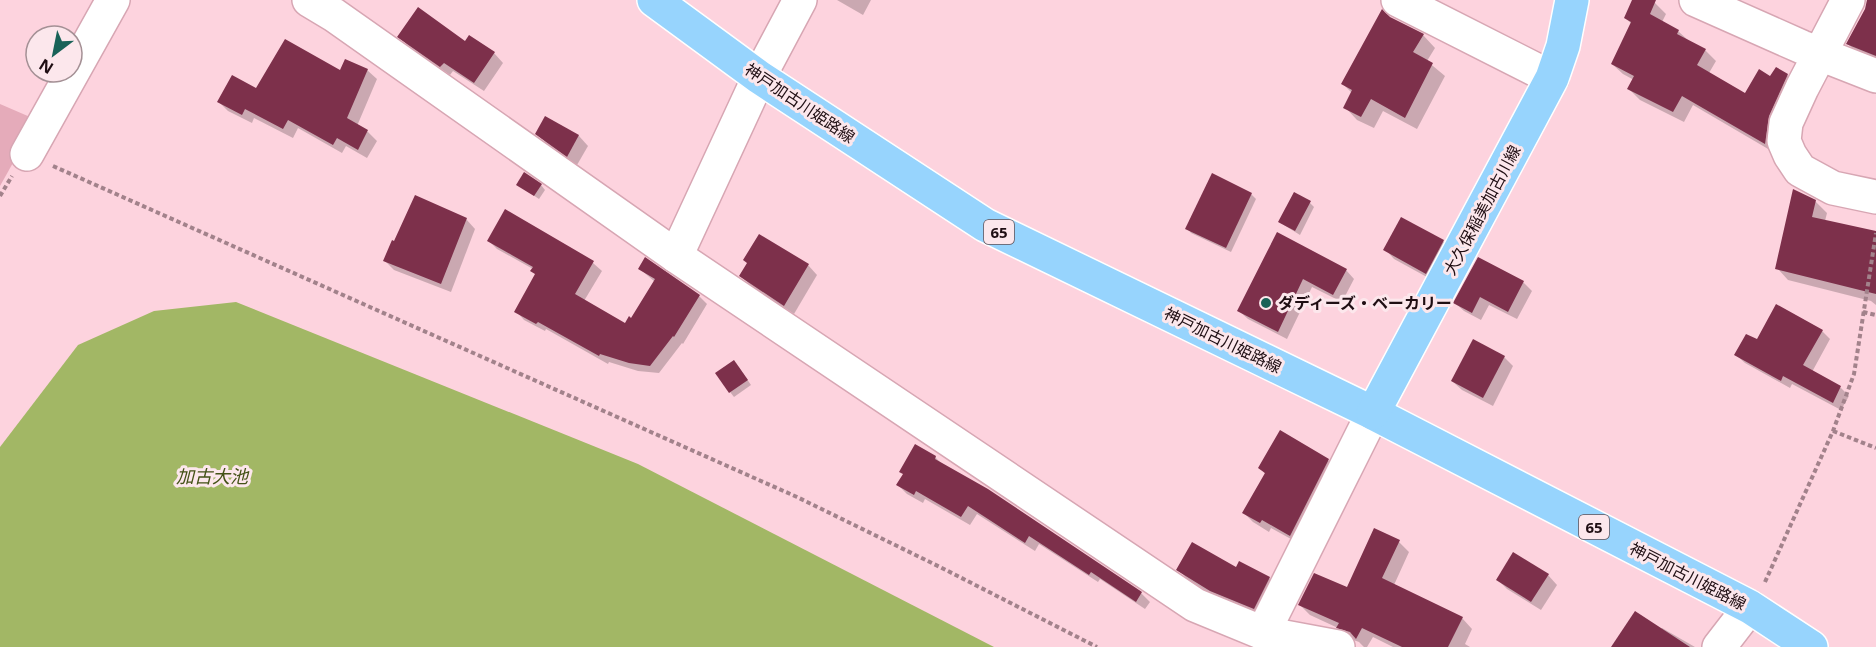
<svg xmlns="http://www.w3.org/2000/svg" width="1876" height="647" viewBox="0 0 1876 647" font-family="'Open Sans','Noto Sans JP',sans-serif">
<rect width="100%" height="100%" fill="#fdd3de"/>
<path fill="#e5abba" d="M 0,104 L 37,120 L 0,186 Z"/>
<path fill="#a2b765" d="M 236,302 L 638,464 L 994,647 L 0,647 L 0,447 L 78,345 L 154,311 Z"/>
<g fill="#0003">
<path d="M 837,0 L 871,0 L 863,15 Z"/>
<path d="M 1634,0 L 1649,0 L 1655,3 L 1666,14 L 1662,22 L 1678,31 L 1690,42 L 1705,50 L 1716,61 L 1709,73 L 1745,95 L 1771,78 L 1787,75 L 1798,86 L 1775,153 L 1693,105 L 1684,122 L 1640,100 L 1629,89 L 1634,80 L 1623,74 L 1612,64 L 1632,24 L 1625,18 Z"/>
<path d="M 1868,0 L 1876,0 L 1876,60 L 1857,53 L 1848,44 L 1866,9 Z"/>
<path d="M 1389,18 L 1423,35 L 1435,48 L 1427,61 L 1445,76 L 1417,129 L 1383,111 L 1374,128 L 1357,120 L 1345,107 L 1352,93 L 1343,84 Z"/>
<path d="M 399,36 L 466,43 L 494,53 L 503,63 L 484,91 L 453,71 L 450,75 L 408,46 Z"/>
<path d="M 367,70 L 377,79 L 357,126 L 368,132 L 377,141 L 367,158 L 346,146 L 342,153 L 298,128 L 293,138 L 254,118 L 252,123 L 228,111 L 219,102 L 257,90 L 341,73 Z"/>
<path d="M 546,118 L 579,136 L 588,146 L 577,165 L 546,143 L 537,133 Z"/>
<path d="M 518,185 L 541,185 L 545,190 L 539,199 Z"/>
<path d="M 1251,194 L 1256,199 L 1231,252 L 1191,233 L 1187,228 Z"/>
<path d="M 1815,201 L 1827,213 L 1825,221 L 1876,233 L 1876,305 L 1871,301 L 1788,280 L 1777,268 Z"/>
<path d="M 1310,203 L 1314,207 L 1300,235 L 1279,222 Z"/>
<path d="M 506,211 L 593,263 L 602,271 L 584,301 L 626,325 L 632,320 L 655,282 L 640,269 L 699,296 L 707,304 L 683,344 L 682,343 L 659,373 L 638,371 L 609,362 L 608,364 L 546,329 L 545,331 L 524,320 L 516,311 L 536,275 L 533,269 L 497,249 L 489,241 Z"/>
<path d="M 466,219 L 475,229 L 451,292 L 394,270 L 385,261 Z"/>
<path d="M 1278,234 L 1346,270 L 1354,279 L 1342,302 L 1312,287 L 1287,339 L 1248,319 L 1239,311 Z"/>
<path d="M 1443,241 L 1452,251 L 1436,282 L 1394,259 L 1385,249 Z"/>
<path d="M 808,265 L 817,275 L 794,314 L 750,285 L 741,276 Z"/>
<path d="M 1523,282 L 1532,291 L 1517,319 L 1489,305 L 1481,320 L 1464,311 L 1455,303 Z"/>
<path d="M 1822,331 L 1830,339 L 1812,372 L 1841,388 L 1849,396 L 1841,410 L 1792,384 L 1790,388 L 1745,363 L 1736,355 Z"/>
<path d="M 1504,357 L 1513,366 L 1493,406 L 1462,390 L 1452,381 Z"/>
<path d="M 738,366 L 751,385 L 734,397 L 730,392 Z"/>
<path d="M 935,457 L 944,466 L 988,490 L 1141,593 L 1150,602 L 1145,609 L 1100,579 L 1098,582 L 1039,544 L 1035,551 L 977,514 L 970,525 L 925,499 L 923,503 L 907,494 L 898,485 Z"/>
<path d="M 1328,460 L 1337,470 L 1300,544 L 1271,528 L 1269,532 L 1253,522 L 1244,513 L 1266,475 L 1260,468 Z"/>
<path d="M 1399,542 L 1409,552 L 1394,585 L 1462,618 L 1472,629 L 1465,644 L 1470,647 L 1393,647 L 1373,637 L 1367,647 L 1364,647 L 1359,642 L 1348,638 L 1338,628 L 1310,615 L 1300,605 L 1348,589 Z"/>
<path d="M 1178,569 L 1237,569 L 1269,578 L 1279,587 L 1264,617 L 1221,600 L 1187,579 Z"/>
<path d="M 1548,575 L 1557,585 L 1541,610 L 1507,589 L 1498,580 Z"/>
<path d="M 1662,628 L 1695,647 L 1620,647 L 1661,630 Z"/>
</g>
<g fill="#7d304b">
<path d="M 1632,0 L 1656,0 L 1650,14 L 1679,30 L 1677,34 L 1706,49 L 1697,65 L 1745,93 L 1759,69 L 1770,76 L 1776,67 L 1788,74 L 1769,116 L 1765,144 L 1682,96 L 1673,112 L 1627,89 L 1634,76 L 1611,64 L 1631,22 L 1624,18 Z"/>
<path d="M 1867,0 L 1876,0 L 1876,56 L 1846,44 L 1865,9 Z"/>
<path d="M 418,7 L 465,41 L 469,35 L 495,52 L 474,83 L 444,63 L 440,67 L 397,37 Z"/>
<path d="M 1382,9 L 1390,17 L 1424,34 L 1413,52 L 1433,63 L 1405,118 L 1371,99 L 1361,117 L 1343,108 L 1352,90 L 1341,84 Z"/>
<path d="M 285,39 L 340,70 L 345,59 L 368,69 L 347,118 L 368,130 L 358,150 L 337,138 L 333,145 L 288,120 L 283,129 L 245,109 L 242,115 L 217,102 L 232,75 L 256,88 Z"/>
<path d="M 545,116 L 579,135 L 567,157 L 535,134 Z"/>
<path d="M 524,172 L 542,184 L 534,196 L 516,185 Z"/>
<path d="M 1212,173 L 1252,193 L 1226,248 L 1185,229 Z"/>
<path d="M 1793,189 L 1816,200 L 1812,217 L 1876,231 L 1876,294 L 1775,269 Z"/>
<path d="M 1294,192 L 1311,201 L 1295,231 L 1278,222 Z"/>
<path d="M 415,195 L 467,218 L 441,284 L 383,261 L 392,240 L 394,241 Z"/>
<path d="M 505,209 L 594,261 L 575,294 L 625,323 L 629,316 L 631,318 L 655,279 L 638,269 L 645,257 L 700,295 L 674,337 L 673,336 L 650,366 L 629,363 L 600,354 L 599,356 L 538,322 L 536,324 L 514,312 L 535,274 L 530,271 L 533,267 L 487,241 Z"/>
<path d="M 1401,217 L 1444,240 L 1426,274 L 1383,250 Z"/>
<path d="M 1277,232 L 1347,269 L 1333,295 L 1303,279 L 1278,332 L 1237,311 Z"/>
<path d="M 759,234 L 809,264 L 784,306 L 739,276 L 747,263 L 743,260 Z"/>
<path d="M 1478,257 L 1524,281 L 1508,312 L 1480,297 L 1472,313 L 1453,303 Z"/>
<path d="M 1776,304 L 1823,330 L 1803,365 L 1841,386 L 1833,403 L 1783,376 L 1781,381 L 1734,355 L 1746,334 L 1757,339 Z"/>
<path d="M 1473,339 L 1505,356 L 1483,398 L 1451,381 Z"/>
<path d="M 734,360 L 748,380 L 729,393 L 715,373 Z"/>
<path d="M 1280,430 L 1329,459 L 1290,536 L 1262,520 L 1260,523 L 1242,513 L 1265,473 L 1258,468 Z"/>
<path d="M 915,444 L 936,456 L 935,459 L 988,489 L 1142,592 L 1136,602 L 1091,572 L 1089,575 L 1029,536 L 1025,543 L 968,506 L 961,517 L 916,491 L 914,495 L 896,485 L 903,474 L 899,472 Z"/>
<path d="M 1374,528 L 1400,540 L 1382,578 L 1463,617 L 1448,647 L 1402,647 L 1362,628 L 1356,639 L 1350,632 L 1336,628 L 1339,623 L 1298,605 L 1314,573 L 1347,587 Z"/>
<path d="M 1192,542 L 1236,567 L 1239,561 L 1270,577 L 1254,609 L 1210,591 L 1176,570 Z"/>
<path d="M 1513,552 L 1549,574 L 1531,602 L 1496,580 Z"/>
<path d="M 1635,611 L 1690,647 L 1611,647 Z"/>
</g>
<g fill="none" stroke-linecap="round" stroke-linejoin="round">
<defs>
<g id="minor">
<path d="M 309,0 L 334,15 L 676,256 L 1195,605 L 1263,633 L 1338,647"/>
<path d="M 1398,0 L 1552,78"/>
<path d="M 1696,0 L 1802,47 L 1876,76"/>
<path d="M 1848,0 L 1802,88 L 1786,123 L 1784,141 L 1790,155 L 1800,170 L 1833,188 L 1876,197"/>
<path d="M 27,154 L 113,0"/>
<path d="M 676,256 L 759,77 L 800,0"/>
<path d="M 1263,633 L 1373,413"/>
<path d="M 1719,647 L 1750,607"/>
</g>
<g id="major">
<path d="M 654,0 L 759,77 L 985,225 L 1373,413 L 1750,607 L 1811,647"/>
<path d="M 1373,413 L 1552,78 L 1563,46 L 1572,0"/>
</g>
</defs>
<use href="#minor" stroke="#d7a6b3" stroke-width="36"/>
<use href="#major" stroke="#fff" stroke-width="36"/>
<g stroke="#a2828b" stroke-width="4" stroke-dasharray="4.5 3" stroke-linecap="butt">
<path d="M 53,166 L 797,497 L 940,567 L 1097,647"/>
<path d="M 0,196 L 12,176"/>
<path d="M 1863,312 L 1876,315"/>
<path d="M 1833,431 L 1876,448"/>
<path d="M 1765,582 L 1833,431 L 1854,374 L 1876,233"/>
</g>
<use href="#minor" stroke="#fff" stroke-width="33"/>
<use href="#major" stroke="#97d4fd" stroke-width="33"/>
</g>
<circle fill="#196258" stroke="#fce7ec" stroke-width="2" cx="1266" cy="303" r="6"/>
<g text-anchor="middle" dominant-baseline="central" stroke-width="6" stroke-linejoin="round" paint-order="stroke">
<g fill="#fce7ec" stroke="#614f54" stroke-width="1.5">
<rect x="984" y="220" width="30" height="24" rx="4.5"/>
<rect x="1579" y="515" width="30" height="24" rx="4.5"/>
</g>
<g font-size="15" font-weight="bold" fill="#1f0e13">
<text x="999" y="232">65</text>
<text x="1594" y="527">65</text>
</g>
<g font-size="16" fill="#1f0e13" stroke="#fce7ec">
<text transform="translate(800 103) rotate(34)">神戸加古川姫路線</text>
<text transform="translate(1482 210) rotate(-62)">大久保稲美加古川線</text>
<text transform="translate(1223 340) rotate(26)">神戸加古川姫路線</text>
<text transform="translate(1688 576) rotate(27)">神戸加古川姫路線</text>
</g>
<g font-size="16" font-weight="bold" fill="#1f0e13" stroke="#fce7ec" text-anchor="start">
<text x="1278" y="303">ダディーズ・ベーカリー</text>
</g>
<g font-size="18" font-style="italic" fill="#445217" stroke="#fce7ec">
<text x="212" y="476">加古大池</text>
</g>
</g>
<g transform="translate(54 54) rotate(212)"><circle r="28" fill="#fce7ec" stroke="#a49095" stroke-width="1.5"/>
<path d="M0-4.5L10 22L0 15L-10 22Z" fill="#196258"/>
<text y="-9" font-size="16" font-weight="bold" text-anchor="middle" fill="#1f0e13">N</text>
</g>
</svg>
